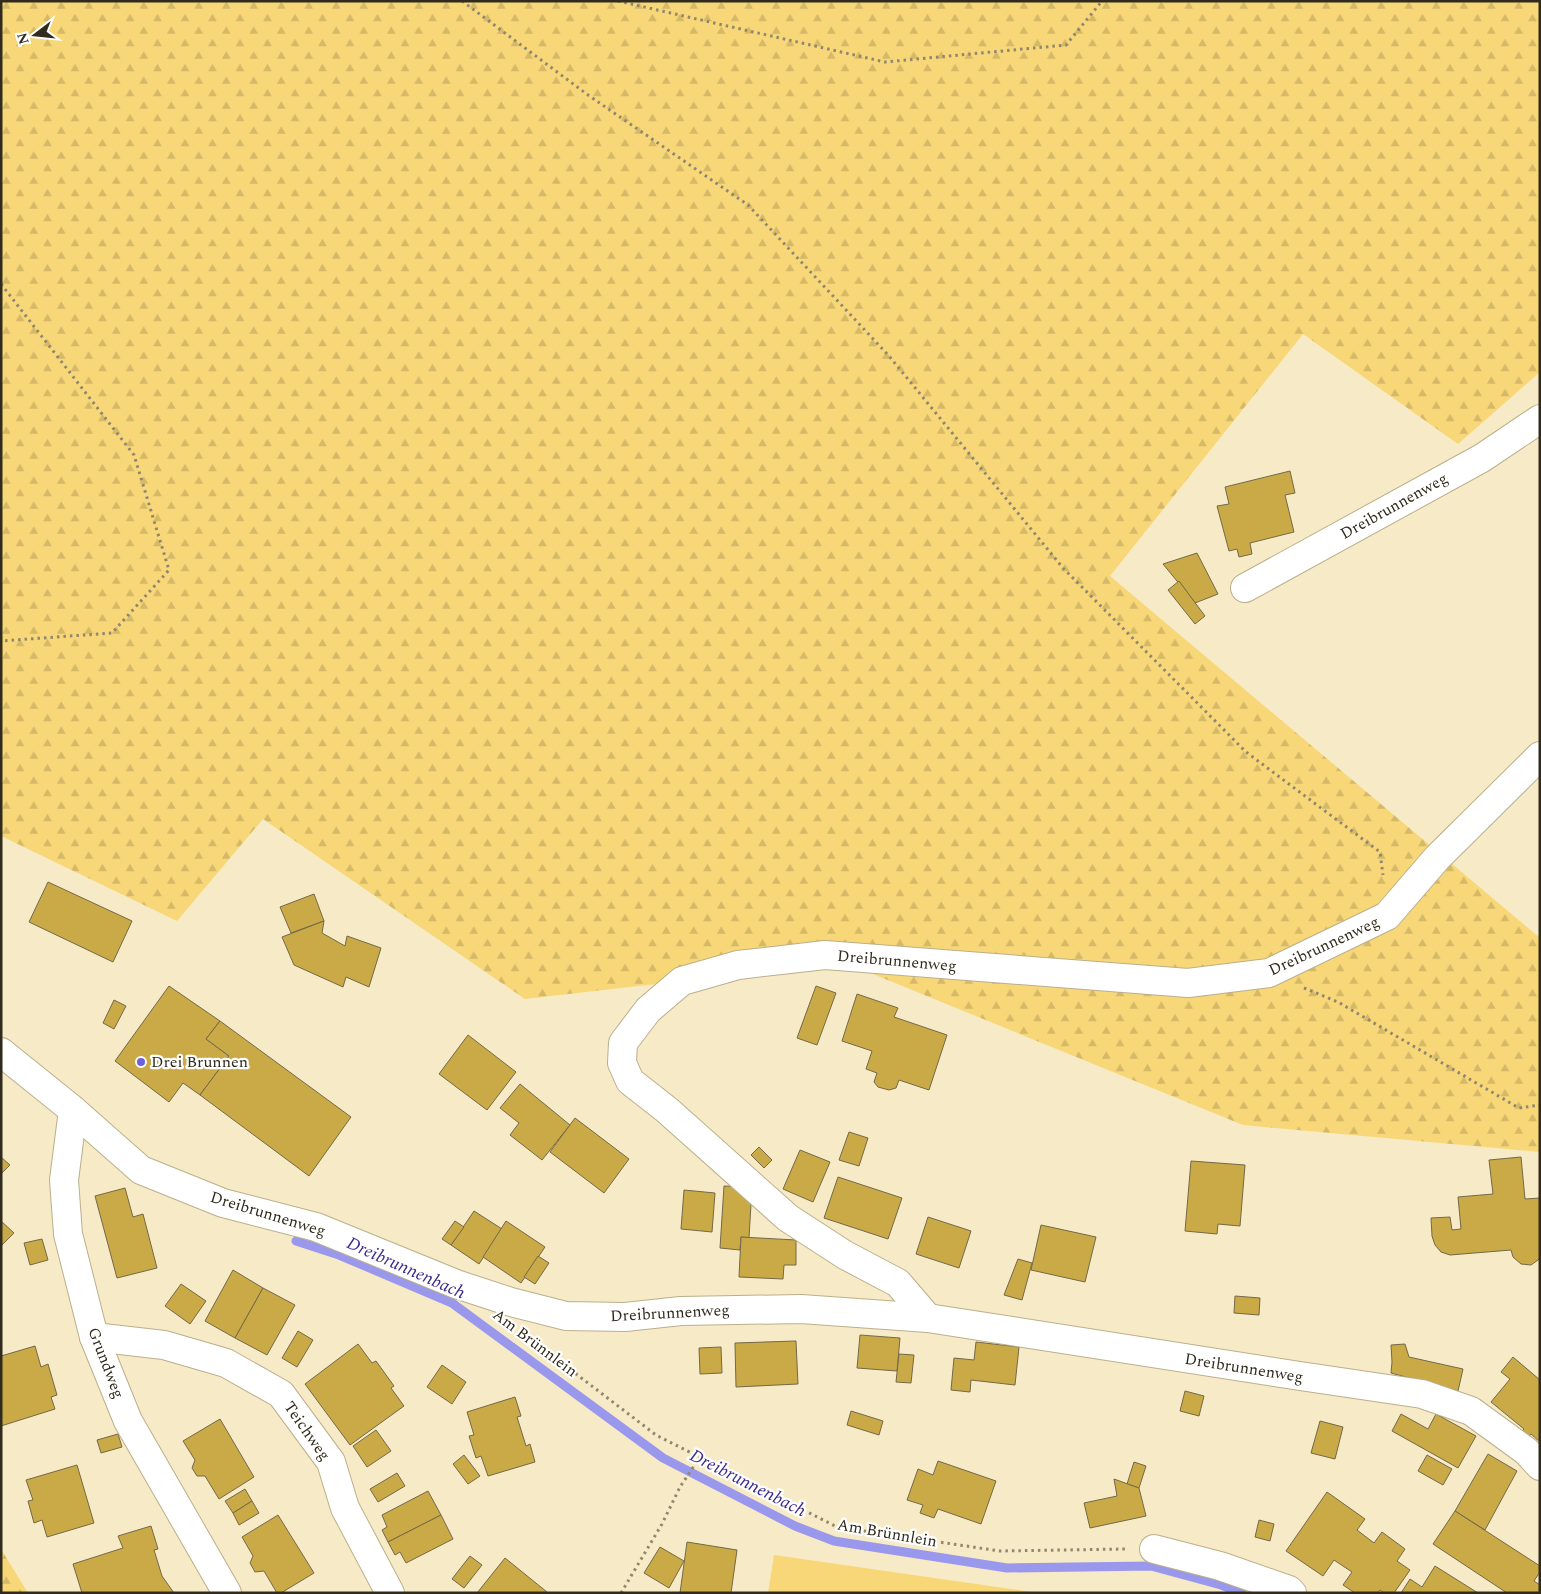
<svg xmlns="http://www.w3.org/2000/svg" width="1541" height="1594" viewBox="0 0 1541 1594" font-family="Spectral,serif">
<defs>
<pattern id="forest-firs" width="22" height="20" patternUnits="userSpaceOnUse" patternTransform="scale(1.25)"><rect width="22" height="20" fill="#f8d778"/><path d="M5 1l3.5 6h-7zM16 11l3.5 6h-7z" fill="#d5b967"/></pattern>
</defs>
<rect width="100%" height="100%" fill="#f7eac6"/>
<path fill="#f8d778" d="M 774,1555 L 1039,1593 L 768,1593 Z"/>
<g fill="url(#forest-firs)">
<path d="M 1,1 L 1540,1 L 1540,372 L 1458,444 L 1303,334 L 1110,576 L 1540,938 L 1540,1152 L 1243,1125 L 819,952 L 682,981 L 525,999 L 263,819 L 177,921 L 1,836 Z"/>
<path d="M 1,1549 L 28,1593 L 1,1593 Z"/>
</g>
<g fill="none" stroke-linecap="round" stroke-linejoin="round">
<path stroke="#9a98ec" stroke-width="9" d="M 296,1241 L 339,1255 L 452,1303 L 663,1458 L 795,1526 L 834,1541 L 1007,1568 L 1151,1566 L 1221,1585 L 1242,1593"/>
</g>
<g fill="#c9aa47" stroke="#746848">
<path d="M 1290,471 L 1295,493 L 1285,495 L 1294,532 L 1250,543 L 1252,554 L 1239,557 L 1237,549 L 1229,551 L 1217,506 L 1229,504 L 1225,487 Z"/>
<path d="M 1197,553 L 1218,594 L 1195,603 L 1163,564 Z"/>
<path d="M 1179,581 L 1205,616 L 1195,624 L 1168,590 Z"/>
<path d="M 48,882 L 132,921 L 113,962 L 29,922 Z"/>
<path d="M 314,894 L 324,921 L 291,933 L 280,907 Z"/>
<path d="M 324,921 L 322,933 L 345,946 L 347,936 L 381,948 L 369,987 L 346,977 L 343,987 L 294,965 L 282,937 Z"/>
<path d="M 169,986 L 220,1021 L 206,1039 L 229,1056 L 200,1095 L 183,1083 L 169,1102 L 115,1061 Z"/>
<path d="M 816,986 L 836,993 L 817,1045 L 797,1038 Z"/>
<path d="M 857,994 L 898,1008 L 894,1017 L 947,1035 L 929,1090 L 899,1080 L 896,1088 L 889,1090 L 878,1087 L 874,1082 L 877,1073 L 866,1069 L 872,1051 L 842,1041 Z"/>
<path d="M 114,1000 L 126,1006 L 114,1029 L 103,1023 Z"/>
<path d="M 220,1021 L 351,1117 L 309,1176 L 200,1095 L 229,1056 L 206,1039 Z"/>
<path d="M 468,1035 L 516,1072 L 487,1110 L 439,1074 Z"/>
<path d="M 520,1084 L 570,1125 L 542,1160 L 510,1135 L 519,1123 L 500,1108 Z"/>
<path d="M 575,1118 L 629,1159 L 604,1193 L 550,1152 Z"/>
<path d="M 849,1132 L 868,1138 L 859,1166 L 839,1160 Z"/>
<path d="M 759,1147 L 772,1160 L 764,1168 L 751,1155 Z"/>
<path d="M 800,1150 L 830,1162 L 813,1202 L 783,1189 Z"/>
<path d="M 1,1157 L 10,1165 L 1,1174 Z"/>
<path d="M 1521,1157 L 1525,1199 L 1540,1198 L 1540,1258 L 1538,1260 L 1531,1265 L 1521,1264 L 1513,1257 L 1511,1250 L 1450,1255 L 1441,1252 L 1435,1245 L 1432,1236 L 1431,1218 L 1450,1217 L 1452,1230 L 1461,1229 L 1458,1197 L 1493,1194 L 1489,1160 Z"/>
<path d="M 1191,1161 L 1245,1165 L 1240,1226 L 1218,1224 L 1217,1234 L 1185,1231 Z"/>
<path d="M 838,1177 L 902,1198 L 888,1239 L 824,1218 Z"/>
<path d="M 724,1186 L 752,1187 L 749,1238 L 741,1237 L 740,1250 L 720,1248 Z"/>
<path d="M 125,1188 L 133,1217 L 143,1214 L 157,1268 L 117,1278 L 95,1196 Z"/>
<path d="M 684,1190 L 715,1193 L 712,1232 L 681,1229 Z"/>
<path d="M 474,1211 L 502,1229 L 479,1264 L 451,1245 Z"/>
<path d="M 928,1217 L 971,1231 L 959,1268 L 916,1254 Z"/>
<path d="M 1,1221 L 14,1233 L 1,1246 Z"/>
<path d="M 455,1221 L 464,1227 L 451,1245 L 442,1239 Z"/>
<path d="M 506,1221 L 545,1247 L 521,1283 L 483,1257 Z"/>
<path d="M 1041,1225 L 1096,1237 L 1085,1282 L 1031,1270 Z"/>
<path d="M 741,1237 L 796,1240 L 796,1265 L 784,1265 L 783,1279 L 739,1277 Z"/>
<path d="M 42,1239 L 48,1260 L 30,1265 L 24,1243 Z"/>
<path d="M 538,1256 L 549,1263 L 535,1284 L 524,1277 Z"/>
<path d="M 1018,1259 L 1032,1263 L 1022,1300 L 1004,1295 Z"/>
<path d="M 233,1270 L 263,1288 L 235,1338 L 205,1321 Z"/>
<path d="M 181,1284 L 206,1301 L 190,1324 L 165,1306 Z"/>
<path d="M 263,1288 L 295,1305 L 267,1355 L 235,1338 Z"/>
<path d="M 1235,1296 L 1260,1298 L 1259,1315 L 1234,1313 Z"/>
<path d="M 298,1331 L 313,1340 L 297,1367 L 282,1358 Z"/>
<path d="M 860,1335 L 900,1338 L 897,1371 L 857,1368 Z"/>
<path d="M 796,1341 L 798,1384 L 736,1387 L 735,1343 Z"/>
<path d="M 976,1342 L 1019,1347 L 1015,1385 L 971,1380 L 970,1392 L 951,1390 L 954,1358 L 974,1360 Z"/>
<path d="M 358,1344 L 372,1363 L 376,1361 L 394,1386 L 391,1388 L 404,1406 L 350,1445 L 305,1384 Z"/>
<path d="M 1405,1344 L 1409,1357 L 1463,1369 L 1458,1391 L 1391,1373 L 1392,1362 L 1391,1345 Z"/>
<path d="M 35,1346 L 41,1367 L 48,1364 L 57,1395 L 51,1397 L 55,1409 L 1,1426 L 1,1356 Z"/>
<path d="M 721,1347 L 722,1373 L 700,1374 L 699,1348 Z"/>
<path d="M 899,1354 L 914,1355 L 911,1383 L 896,1382 Z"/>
<path d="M 1513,1357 L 1540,1380 L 1540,1442 L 1531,1434 L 1526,1440 L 1519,1435 L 1524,1429 L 1491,1402 L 1510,1379 L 1501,1372 Z"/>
<path d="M 442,1365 L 466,1382 L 452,1404 L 427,1387 Z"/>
<path d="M 1185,1391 L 1204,1396 L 1199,1416 L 1180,1411 Z"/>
<path d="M 515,1397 L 521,1416 L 517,1417 L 526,1446 L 530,1444 L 535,1462 L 488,1476 L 481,1456 L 476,1458 L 469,1436 L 474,1435 L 467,1412 Z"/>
<path d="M 851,1411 L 883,1421 L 879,1435 L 847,1425 Z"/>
<path d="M 1401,1414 L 1428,1429 L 1436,1414 L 1476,1436 L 1458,1468 L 1392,1431 Z"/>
<path d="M 220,1419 L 254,1477 L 219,1499 L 205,1476 L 197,1476 L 192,1468 L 195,1460 L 183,1441 Z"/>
<path d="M 1320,1421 L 1343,1427 L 1335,1459 L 1311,1453 Z"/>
<path d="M 376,1430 L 391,1451 L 367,1467 L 353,1446 Z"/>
<path d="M 118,1434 L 122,1447 L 101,1453 L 97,1440 Z"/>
<path d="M 1488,1454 L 1517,1471 L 1485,1530 L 1455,1511 Z"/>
<path d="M 464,1455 L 480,1476 L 468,1484 L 453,1464 Z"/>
<path d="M 1427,1455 L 1452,1469 L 1443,1485 L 1418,1471 Z"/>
<path d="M 938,1461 L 996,1481 L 981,1524 L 938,1509 L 934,1518 L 920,1513 L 923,1505 L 907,1500 L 918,1469 L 933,1475 Z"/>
<path d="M 1134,1462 L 1146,1466 L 1139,1488 L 1127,1484 Z"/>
<path d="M 77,1465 L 94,1523 L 47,1537 L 42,1520 L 34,1523 L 28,1501 L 33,1500 L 26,1480 Z"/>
<path d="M 397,1473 L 405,1486 L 378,1502 L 370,1489 Z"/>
<path d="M 1114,1479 L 1139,1488 L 1146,1516 L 1090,1528 L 1084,1503 L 1117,1496 Z"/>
<path d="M 245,1489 L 252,1501 L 233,1513 L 225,1501 Z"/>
<path d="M 428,1491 L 441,1515 L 388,1542 L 382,1530 L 387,1527 L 382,1515 Z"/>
<path d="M 1327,1492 L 1365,1519 L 1357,1530 L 1374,1543 L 1382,1532 L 1405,1549 L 1397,1561 L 1410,1570 L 1394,1593 L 1384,1593 L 1380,1590 L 1378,1593 L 1355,1593 L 1343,1585 L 1352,1572 L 1334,1560 L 1323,1576 L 1286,1551 Z"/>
<path d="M 252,1501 L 259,1513 L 239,1525 L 233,1513 Z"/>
<path d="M 1455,1511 L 1540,1566 L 1540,1572 L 1534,1581 L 1540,1585 L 1540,1593 L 1507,1593 L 1433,1544 Z"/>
<path d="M 278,1515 L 314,1573 L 281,1593 L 277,1593 L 264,1571 L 255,1572 L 250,1563 L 253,1556 L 242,1537 Z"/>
<path d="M 441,1515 L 453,1539 L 406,1563 L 400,1552 L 395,1555 L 388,1542 Z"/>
<path d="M 1259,1520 L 1274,1524 L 1270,1541 L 1255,1537 Z"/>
<path d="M 151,1526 L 158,1549 L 154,1550 L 162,1576 L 174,1593 L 82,1593 L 73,1564 L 123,1548 L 118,1536 Z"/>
<path d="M 687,1542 L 737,1550 L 731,1593 L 680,1593 Z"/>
<path d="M 660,1547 L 684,1561 L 669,1588 L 644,1573 Z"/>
<path d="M 470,1556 L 482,1565 L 464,1588 L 452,1579 Z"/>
<path d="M 505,1558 L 547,1592 L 547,1593 L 477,1593 Z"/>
<path d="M 1435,1566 L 1478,1593 L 1401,1593 L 1410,1579 L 1422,1587 Z"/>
</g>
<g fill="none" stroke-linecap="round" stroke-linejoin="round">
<defs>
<g id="street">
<path d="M 1245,588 L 1482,458 L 1540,419"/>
<path d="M 1,1052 L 73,1110 L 141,1170 L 223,1203 L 316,1227 L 456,1284 L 511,1302 L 566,1316 L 625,1317 L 681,1311 L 801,1309 L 928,1318 L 1300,1376 L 1422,1394 L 1471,1411 L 1526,1451 L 1540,1466"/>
<path d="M 73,1110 L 64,1180 L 68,1234 L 94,1337 L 128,1421 L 227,1593"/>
<path d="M 928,1318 L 898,1283 L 845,1255 L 788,1218 L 667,1110 L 630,1081 L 622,1063 L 623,1043 L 648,1010 L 682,981 L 738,965 L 825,955 L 1188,983 L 1269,973 L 1387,916 L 1437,858 L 1540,756"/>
<path d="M 94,1337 L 164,1345 L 226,1363 L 281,1394 L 331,1462 L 345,1508 L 390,1593"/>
<path d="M 1154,1549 L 1220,1566 L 1289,1590 L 1292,1593"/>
</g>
</defs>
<use href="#street" stroke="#bbaf8c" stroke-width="30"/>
<g stroke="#90876e" stroke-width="3" stroke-dasharray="2.5 4" stroke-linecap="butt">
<path d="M 462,1 L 588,95 L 748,205 L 889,356 L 1063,568 L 1246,752 L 1380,852 L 1383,875"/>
<path d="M 618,1 L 885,62 L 1066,45 L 1102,1"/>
<path d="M 1,284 L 134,455 L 169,570 L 112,633 L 1,641"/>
<path d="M 1304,988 L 1338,1002 L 1519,1108 L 1540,1105"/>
<path d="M 529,1338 L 656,1435 L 837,1527 L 1000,1551 L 1126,1549"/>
<path d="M 621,1593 L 662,1524 L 680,1487 L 700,1457"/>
</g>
<use href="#street" stroke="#fff" stroke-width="28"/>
</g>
<circle fill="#6e61db" stroke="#fff" stroke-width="2" cx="141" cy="1062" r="5"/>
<g text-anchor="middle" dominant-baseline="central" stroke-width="4.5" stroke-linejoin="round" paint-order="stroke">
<g font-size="16" fill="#302b1d" stroke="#fff">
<text transform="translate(1394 506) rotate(-29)">Dreibrunnenweg</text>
<text transform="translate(1324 946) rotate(-25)">Dreibrunnenweg</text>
<text transform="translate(897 961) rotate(5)">Dreibrunnenweg</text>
<text transform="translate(268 1214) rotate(17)">Dreibrunnenweg</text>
<text transform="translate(670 1313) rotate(-3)">Dreibrunnenweg</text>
<text transform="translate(535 1343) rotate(37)">Am Brünnlein</text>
<text transform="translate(106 1363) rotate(69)">Grundweg</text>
<text transform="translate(1244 1368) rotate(9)">Dreibrunnenweg</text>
<text transform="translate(307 1431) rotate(55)">Teichweg</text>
<text transform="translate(887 1533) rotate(10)">Am Brünnlein</text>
</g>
<g font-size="16" fill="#302b1d" stroke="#fff" text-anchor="start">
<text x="151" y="1062">Drei Brunnen</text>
</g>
<g font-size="18" font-style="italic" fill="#3c2b8c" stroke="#fff">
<text transform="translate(406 1268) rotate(24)">Dreibrunnenbach</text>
<text transform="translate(748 1483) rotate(27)">Dreibrunnenbach</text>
</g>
</g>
<rect width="1541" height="1594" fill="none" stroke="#302b1d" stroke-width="5"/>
<g transform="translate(35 35) rotate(254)" stroke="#ffffff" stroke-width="4" paint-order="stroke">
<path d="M0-4L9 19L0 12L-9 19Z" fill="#302b1d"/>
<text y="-8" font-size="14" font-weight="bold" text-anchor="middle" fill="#302b1d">N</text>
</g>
</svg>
